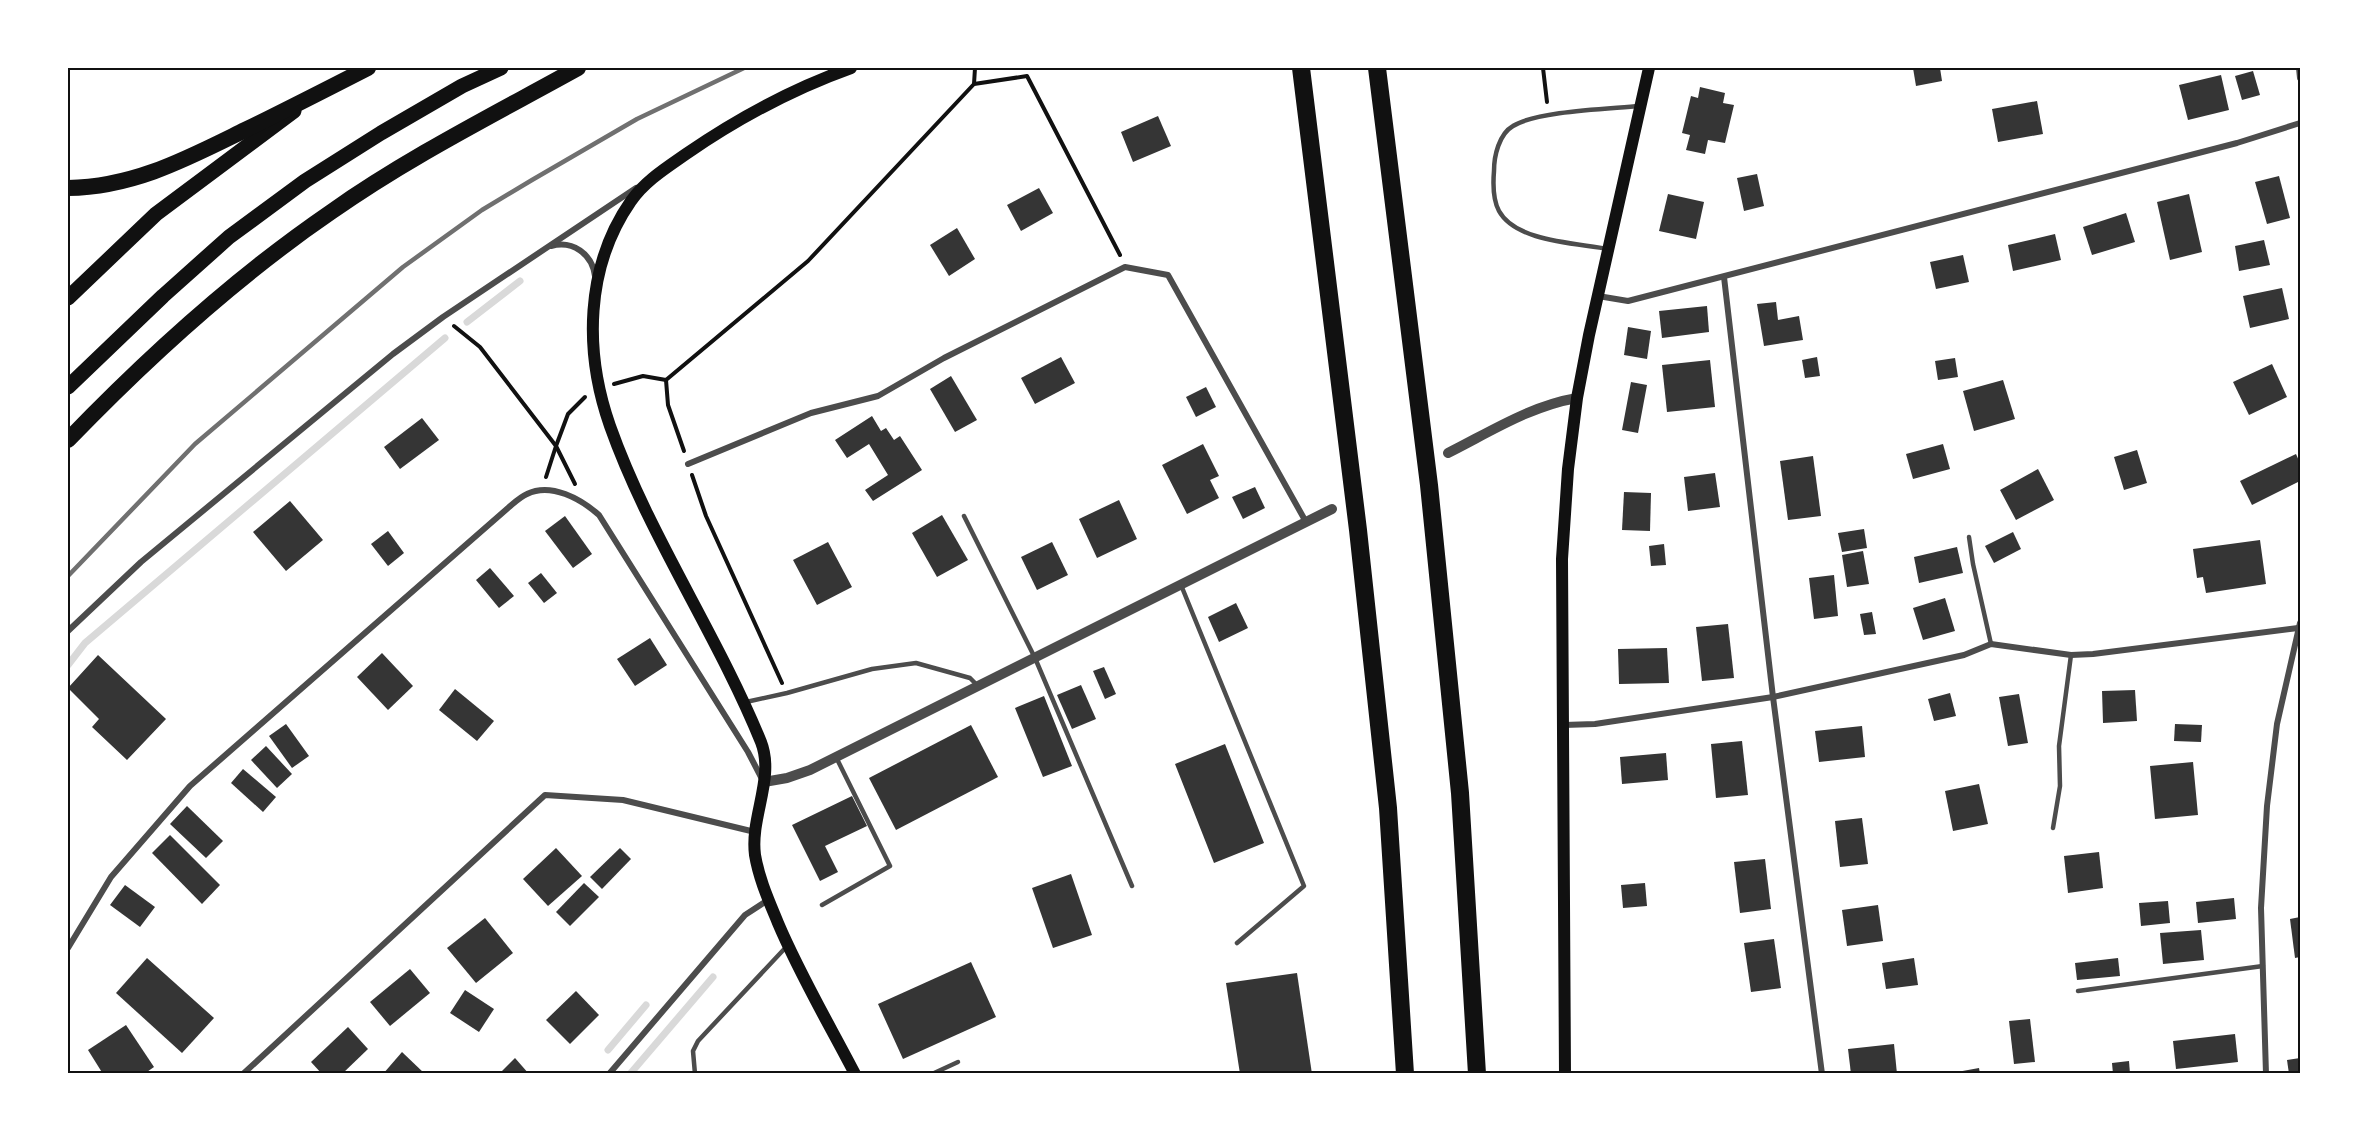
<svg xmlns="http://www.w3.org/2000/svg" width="2368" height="1141" viewBox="0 0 2368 1141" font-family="Rubik,sans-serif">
<rect width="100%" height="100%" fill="#fff"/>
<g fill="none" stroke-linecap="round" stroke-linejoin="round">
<g stroke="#d9d9d9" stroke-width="7">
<path d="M 467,322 L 520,281"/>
<path d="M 68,665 L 85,643 L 445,338"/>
<path d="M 608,1050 L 646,1005"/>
<path d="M 630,1074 L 713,977"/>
</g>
</g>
<g fill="#353535">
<path d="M 1913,68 L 1940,68 L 1942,81 L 1916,86 Z"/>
<path d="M 2253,71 L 2260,95 L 2242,100 L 2235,76 Z"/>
<path d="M 2221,75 L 2229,110 L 2188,120 L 2179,85 Z"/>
<path d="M 1700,87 L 1725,93 L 1723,103 L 1734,105 L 1725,143 L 1708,140 L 1705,154 L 1686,150 L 1690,135 L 1682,133 L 1691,96 L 1698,98 Z"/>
<path d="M 2037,101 L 2043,134 L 1998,142 L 1992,109 Z"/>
<path d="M 1158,116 L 1171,146 L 1133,162 L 1121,132 Z"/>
<path d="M 1757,174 L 1764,206 L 1744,211 L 1737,178 Z"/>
<path d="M 2279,176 L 2290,218 L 2267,224 L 2255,182 Z"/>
<path d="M 1039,188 L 1053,213 L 1021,231 L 1007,205 Z"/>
<path d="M 1668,194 L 1704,202 L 1696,239 L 1659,231 Z"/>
<path d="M 2189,194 L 2202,252 L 2170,260 L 2157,202 Z"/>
<path d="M 2126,213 L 2135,242 L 2092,255 L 2083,227 Z"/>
<path d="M 957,228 L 975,259 L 949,276 L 930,245 Z"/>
<path d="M 2055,234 L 2061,260 L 2013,271 L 2008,245 Z"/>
<path d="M 2264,240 L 2270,265 L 2239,271 L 2235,246 Z"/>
<path d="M 1963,255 L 1969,282 L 1936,289 L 1930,262 Z"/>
<path d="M 2282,288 L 2289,319 L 2250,328 L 2243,296 Z"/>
<path d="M 1776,302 L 1778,320 L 1799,316 L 1803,340 L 1764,346 L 1757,304 Z"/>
<path d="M 1707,306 L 1709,332 L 1662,338 L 1659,311 Z"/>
<path d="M 1628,327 L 1651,331 L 1647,359 L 1624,355 Z"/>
<path d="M 1061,357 L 1075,383 L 1035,404 L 1021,378 Z"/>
<path d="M 1817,357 L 1820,376 L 1805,378 L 1802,360 Z"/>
<path d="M 1955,358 L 1958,377 L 1938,380 L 1935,361 Z"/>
<path d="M 1710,360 L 1715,407 L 1667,412 L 1662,365 Z"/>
<path d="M 2272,364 L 2287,397 L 2249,415 L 2233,382 Z"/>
<path d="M 951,376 L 977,420 L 955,432 L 930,389 Z"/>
<path d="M 2003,380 L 2015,419 L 1974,431 L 1963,391 Z"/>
<path d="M 1631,382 L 1647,385 L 1638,433 L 1622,430 Z"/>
<path d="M 1206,387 L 1216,407 L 1196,417 L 1186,397 Z"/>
<path d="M 872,416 L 881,431 L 886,428 L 894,440 L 900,436 L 922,470 L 873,501 L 865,490 L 888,475 L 869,444 L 847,458 L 835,440 Z"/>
<path d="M 422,418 L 439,440 L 400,469 L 384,447 Z"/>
<path d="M 1203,444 L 1219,476 L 1210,480 L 1219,498 L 1187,514 L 1162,465 Z"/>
<path d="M 1943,444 L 1950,469 L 1913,479 L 1906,454 Z"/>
<path d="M 2137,450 L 2147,483 L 2124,490 L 2114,457 Z"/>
<path d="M 2296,454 L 2300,463 L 2300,481 L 2252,505 L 2240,481 Z"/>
<path d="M 1813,456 L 1821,516 L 1788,520 L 1780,461 Z"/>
<path d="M 2038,469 L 2054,500 L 2016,520 L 2000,490 Z"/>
<path d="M 1715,473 L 1720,507 L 1688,511 L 1684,477 Z"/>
<path d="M 1255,487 L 1265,508 L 1243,519 L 1232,497 Z"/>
<path d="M 1624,492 L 1651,493 L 1650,531 L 1622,530 Z"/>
<path d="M 1119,500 L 1137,539 L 1097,558 L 1079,519 Z"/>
<path d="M 290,501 L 323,540 L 286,571 L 253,532 Z"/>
<path d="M 942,515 L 968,560 L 937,577 L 912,533 Z"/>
<path d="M 565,516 L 592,554 L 573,568 L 545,531 Z"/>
<path d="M 1864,529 L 1867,548 L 1842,552 L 1838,533 Z"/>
<path d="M 388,531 L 404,553 L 388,566 L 371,544 Z"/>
<path d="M 2013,532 L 2021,549 L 1994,563 L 1985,546 Z"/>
<path d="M 2260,540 L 2266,584 L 2206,593 L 2203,577 L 2197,578 L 2193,549 Z"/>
<path d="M 828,542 L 852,587 L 817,605 L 793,560 Z"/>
<path d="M 1052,542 L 1068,575 L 1037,590 L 1021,557 Z"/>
<path d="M 1664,544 L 1666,565 L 1651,566 L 1649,546 Z"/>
<path d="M 1957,547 L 1963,573 L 1919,583 L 1914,557 Z"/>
<path d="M 1863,551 L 1869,584 L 1847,587 L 1842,555 Z"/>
<path d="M 490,568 L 514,596 L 499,608 L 476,580 Z"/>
<path d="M 541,573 L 557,593 L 544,603 L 528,583 Z"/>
<path d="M 1834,575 L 1838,616 L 1814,619 L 1809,578 Z"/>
<path d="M 1945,598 L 1955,631 L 1923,640 L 1913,608 Z"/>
<path d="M 1236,603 L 1248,628 L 1219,642 L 1208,617 Z"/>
<path d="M 1872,612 L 1876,634 L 1864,635 L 1860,614 Z"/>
<path d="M 1728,624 L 1734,678 L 1702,681 L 1696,627 Z"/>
<path d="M 650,638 L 667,665 L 635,686 L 617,659 Z"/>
<path d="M 1667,648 L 1669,683 L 1619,684 L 1618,649 Z"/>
<path d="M 382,653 L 413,686 L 388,710 L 357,677 Z"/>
<path d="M 98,655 L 166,719 L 127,760 L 92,727 L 99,719 L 68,688 Z"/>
<path d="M 1104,667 L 1116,694 L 1105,699 L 1093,671 Z"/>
<path d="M 1081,685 L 1096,719 L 1072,729 L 1057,695 Z"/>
<path d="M 455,689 L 494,721 L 477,741 L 439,710 Z"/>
<path d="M 2135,690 L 2137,721 L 2103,723 L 2102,691 Z"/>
<path d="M 1950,693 L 1956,716 L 1934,721 L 1928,699 Z"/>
<path d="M 2019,694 L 2028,743 L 2008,746 L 1999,697 Z"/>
<path d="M 1044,696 L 1072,766 L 1043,777 L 1015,708 Z"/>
<path d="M 286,724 L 309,756 L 292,768 L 269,736 Z"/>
<path d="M 2175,724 L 2202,725 L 2201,742 L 2174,741 Z"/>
<path d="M 971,725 L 998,777 L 896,830 L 869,778 Z"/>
<path d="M 1862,726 L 1865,757 L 1819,762 L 1815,731 Z"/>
<path d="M 1742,741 L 1748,795 L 1716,798 L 1711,744 Z"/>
<path d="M 1225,744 L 1264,843 L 1214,863 L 1175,764 Z"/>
<path d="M 266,746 L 292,774 L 277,788 L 251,760 Z"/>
<path d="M 1666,753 L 1668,780 L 1622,784 L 1620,757 Z"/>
<path d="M 2193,762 L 2198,815 L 2155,819 L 2150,766 Z"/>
<path d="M 243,769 L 276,797 L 263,812 L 231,783 Z"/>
<path d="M 1979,784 L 1988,824 L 1953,831 L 1945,791 Z"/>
<path d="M 852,796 L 867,826 L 825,846 L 838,872 L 820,881 L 792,825 Z"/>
<path d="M 187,806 L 223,841 L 206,858 L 170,824 Z"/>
<path d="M 1862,818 L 1868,864 L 1840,867 L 1835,821 Z"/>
<path d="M 170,835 L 220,885 L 202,904 L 152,853 Z"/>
<path d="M 556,848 L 582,876 L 548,906 L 523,879 Z"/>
<path d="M 620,848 L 631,859 L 602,889 L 590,877 Z"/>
<path d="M 2099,852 L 2103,888 L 2068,893 L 2064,856 Z"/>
<path d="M 1765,859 L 1771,909 L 1740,913 L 1734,862 Z"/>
<path d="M 1071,874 L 1092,935 L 1053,948 L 1032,888 Z"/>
<path d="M 584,883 L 599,897 L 570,926 L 556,912 Z"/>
<path d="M 1645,883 L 1647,906 L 1623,908 L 1621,885 Z"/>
<path d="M 125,885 L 155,907 L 140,927 L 110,905 Z"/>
<path d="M 2234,898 L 2236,919 L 2198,923 L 2196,902 Z"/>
<path d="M 2168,901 L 2170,923 L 2141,926 L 2139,903 Z"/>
<path d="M 1878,905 L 1883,941 L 1847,946 L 1842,910 Z"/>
<path d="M 2300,917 L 2300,957 L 2295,958 L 2290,919 Z"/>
<path d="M 485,918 L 513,953 L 476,983 L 447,948 Z"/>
<path d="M 2201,930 L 2204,960 L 2163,964 L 2160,933 Z"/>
<path d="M 1774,939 L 1781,988 L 1751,992 L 1744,943 Z"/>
<path d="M 147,958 L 214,1018 L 182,1053 L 116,993 Z"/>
<path d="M 1914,958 L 1918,985 L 1886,989 L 1882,963 Z"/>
<path d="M 2118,958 L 2120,976 L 2077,980 L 2075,963 Z"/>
<path d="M 971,962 L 996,1017 L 903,1059 L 878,1004 Z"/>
<path d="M 410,969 L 430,993 L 390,1026 L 370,1002 Z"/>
<path d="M 1297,973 L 1312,1074 L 1240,1074 L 1226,983 Z"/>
<path d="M 465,990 L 494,1009 L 479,1032 L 450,1013 Z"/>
<path d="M 576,991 L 599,1015 L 570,1044 L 546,1020 Z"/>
<path d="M 2030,1019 L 2035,1062 L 2014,1064 L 2009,1021 Z"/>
<path d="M 126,1025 L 154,1067 L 144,1074 L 103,1074 L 88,1050 Z"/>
<path d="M 348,1027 L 368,1049 L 342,1074 L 322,1074 L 311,1062 Z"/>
<path d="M 2235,1034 L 2238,1062 L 2176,1069 L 2173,1041 Z"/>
<path d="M 1894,1044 L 1897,1074 L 1851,1074 L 1848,1049 Z"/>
<path d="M 402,1052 L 425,1074 L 383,1074 Z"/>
<path d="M 515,1058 L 529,1074 L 499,1074 Z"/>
<path d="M 2300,1058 L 2300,1074 L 2289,1074 L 2287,1060 Z"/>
<path d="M 2129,1061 L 2130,1074 L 2113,1074 L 2112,1063 Z"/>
<path d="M 1979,1068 L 1980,1074 L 1957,1074 L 1957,1072 Z"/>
</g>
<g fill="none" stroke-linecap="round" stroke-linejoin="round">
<g stroke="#111" stroke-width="4">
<path d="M 1543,68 L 1547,102"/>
<path d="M 974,84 L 1027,76 L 1120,255"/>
<path d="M 454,326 L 480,347 L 556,446 L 546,477"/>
<path d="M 666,380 L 668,405 L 684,451"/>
<path d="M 614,384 L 643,376 L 666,380 L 808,261 L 974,84 L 975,68"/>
<path d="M 692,475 L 706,516 L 782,683"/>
<path d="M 575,484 L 556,446 L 568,414 L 585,397"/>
</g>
<g stroke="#4c4c4c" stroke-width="4.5">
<path d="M 1608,249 C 1577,243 1516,242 1499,211 C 1493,200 1493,183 1494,171 C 1494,156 1499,134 1513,126 C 1537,111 1609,109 1639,106"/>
<path d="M 964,516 L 1035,658 L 1132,886"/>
<path d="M 1969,537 L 1973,564 L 1991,644"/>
<path d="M 1181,585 L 1304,886 L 1237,943"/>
<path d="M 746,702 L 787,693 L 872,669 L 916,663 L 970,678 L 977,685"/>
<path d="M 2053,828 L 2060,786 L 2059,746 L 2071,655"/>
<path d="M 822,905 L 890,866 L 836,757"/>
<path d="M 2078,991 L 2263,966"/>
<path d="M 695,1074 L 693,1051 L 698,1041 L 788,945"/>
<path d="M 932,1074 L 958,1062"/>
</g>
<g stroke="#4c4c4c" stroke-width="6">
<path d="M 2299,68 L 2300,78"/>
<path d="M 551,246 C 573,240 592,254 595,276"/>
<path d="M 1724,277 L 1773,697 L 1822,1074"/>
<path d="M 1598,296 L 1628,301 L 2237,143 L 2300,123"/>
<path d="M 688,464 L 811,413 L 878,396 L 944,358 L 1125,267 L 1168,275 L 1306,522"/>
<path d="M 68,631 L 141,562 L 393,354 L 443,317 L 636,188"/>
<path d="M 1564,725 L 1595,724 L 1773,697 L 1964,655 L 1991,644 L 2071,655 L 2093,654 L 2298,628"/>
<path d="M 68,948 L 111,877 L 190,786 L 508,508 C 514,503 520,497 527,494 C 551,482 581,499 599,515 L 748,752 L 762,779"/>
<path d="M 243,1074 L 545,795 L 623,800 L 755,832"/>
<path d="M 609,1074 L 745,915 L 768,900"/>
<path d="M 2266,1074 L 2261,908 L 2267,806 L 2277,724 L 2300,623"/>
</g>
<g stroke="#4c4c4c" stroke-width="10">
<path d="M 1448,453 C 1490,432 1530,406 1577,398"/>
<path d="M 764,782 L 787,778 L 810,770 L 1332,509"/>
</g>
<g stroke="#111" stroke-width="12">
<path d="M 851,68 C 792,89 737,119 686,154 C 666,168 645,181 631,201 C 585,267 584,352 610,426 C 649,536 717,634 761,742 C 775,778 750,817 755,855 C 759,879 769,901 778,923 C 800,975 829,1024 855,1074"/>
<path d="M 1565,1074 L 1562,559 L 1568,469 L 1577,398 L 1589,335 L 1649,68"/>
</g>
<g stroke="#111" stroke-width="15">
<path d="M 68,298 L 156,214 L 294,111"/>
<path d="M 68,387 L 163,296 L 229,237 L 305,181 L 381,133 L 462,86 L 501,68"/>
</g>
<g stroke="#111" stroke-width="16">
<path d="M 68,188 C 134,187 186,159 245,130 C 286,110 327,89 368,68"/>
<path d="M 68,440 C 148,357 236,277 331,212 C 409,157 495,114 578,68"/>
</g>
<g stroke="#111" stroke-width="18">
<path d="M 1301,68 L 1358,530 L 1388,808 L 1405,1074"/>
<path d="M 1377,68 L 1429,485 L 1460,793 L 1477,1074"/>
</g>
<path stroke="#707070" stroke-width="4.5" d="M 68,576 L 195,444 L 403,267 L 482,210 L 532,180 L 637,119 L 744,68"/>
</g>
<rect width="2368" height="1141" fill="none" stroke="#ffffff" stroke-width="138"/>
<rect x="69" y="69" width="2230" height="1003" fill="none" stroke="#111" stroke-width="2"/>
</svg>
